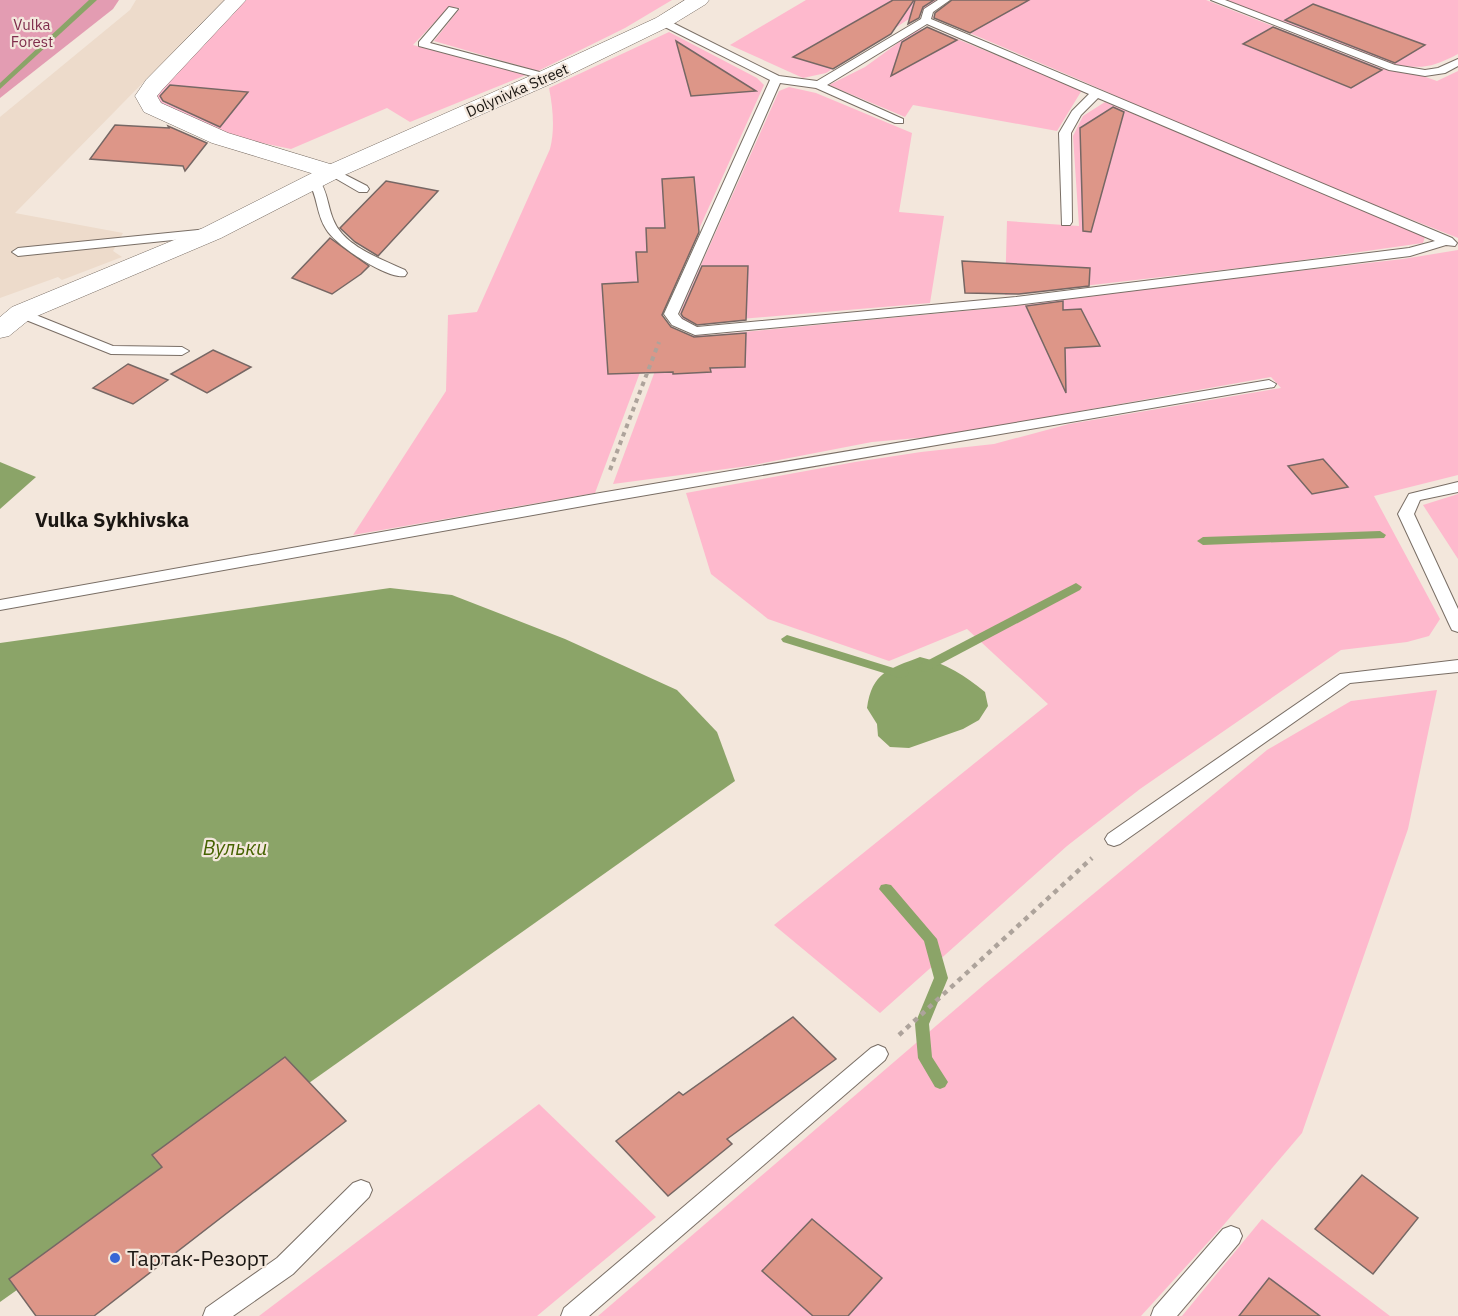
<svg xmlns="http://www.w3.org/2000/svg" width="1458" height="1316" viewBox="0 0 1458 1316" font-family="'IBM Plex Sans',sans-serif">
<rect width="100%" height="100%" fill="#f3e7dc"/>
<path fill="#eddbcb" d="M 136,0 L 224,0 L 15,213 L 123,233 L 113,251 L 122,257 L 62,280 L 58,277 L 0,298 L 0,117 L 130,10 Z"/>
<g fill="#feb9cd">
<path d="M 244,0 L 672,0 L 625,28 L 538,71 L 434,41 L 460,8 L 449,7 L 413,45 L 526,75 L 410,122 L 387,108 L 291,149 L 233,137 L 158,103 L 154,92 Z"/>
<path d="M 806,0 L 938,0 L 826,73 L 803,78 L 730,45 Z"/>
<path d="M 957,0 L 1206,0 L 1383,69 L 1420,75 L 1437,81 L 1458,71 L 1458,238 L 1246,154 L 1080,80 L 932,17 Z"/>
<path d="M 1223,0 L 1458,0 L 1458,54 C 1433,67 1424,69 1396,65 Z"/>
<path d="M 917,29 L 935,30 L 1082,90 L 1057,131 L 913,105 L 905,117 L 829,85 L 865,67 Z"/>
<path d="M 669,32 L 757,78 L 764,85 L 667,300 L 595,493 L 353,535 L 446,391 L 448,315 L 477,312 L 550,149 C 555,130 553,108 549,88 Z"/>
<path d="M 789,87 L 816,93 L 912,133 L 899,212 L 944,216 L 930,303 L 693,323 L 682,321 L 680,312 L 779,91 Z"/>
<path d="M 1105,102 L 1417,232 L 1425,237 L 1423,243 L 1275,264 L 1005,295 L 1007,221 L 1079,226 L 1073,136 L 1083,116 Z"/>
<path d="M 1458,250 L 1458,475 L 1374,496 L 1440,619 L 1429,636 L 1407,642 L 1341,650 L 1140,789 L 1067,846 L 880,1013 L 774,925 L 1048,704 L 967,629 L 889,661 L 768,619 L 711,574 L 686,493 L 855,462 L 921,452 L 994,444 L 1069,424 L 1281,388 L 1271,377 L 940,436 L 872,442 L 748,466 L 613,484 L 668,336 L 713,335 L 1025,305 L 1136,289 L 1403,259 Z"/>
<path d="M 1458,494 L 1458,559 L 1423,505 Z"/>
<path d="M 1437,690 L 1408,829 L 1302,1133 L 1221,1228 L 1141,1316 L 598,1316 L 986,983 L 1267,750 L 1351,701 Z"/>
<path d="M 539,1104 L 656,1217 L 537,1316 L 259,1316 Z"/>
<path d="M 1262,1219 L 1390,1316 L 1182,1316 Z"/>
</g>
<path fill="#e39cb2" d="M 0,0 L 119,0 L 113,9 L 0,98 Z"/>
<g fill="#8ba468">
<path d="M 0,462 L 36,477 L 0,509 Z"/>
<path d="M 390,588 L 452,595 L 565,639 L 677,690 L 717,732 L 735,781 L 0,1302 L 0,643 Z"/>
<path d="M 920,657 C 945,663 966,676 985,692 L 988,706 L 979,720 L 963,729 L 909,748 L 890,747 L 878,736 L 877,724 L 867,708 C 872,672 889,669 920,657 Z"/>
</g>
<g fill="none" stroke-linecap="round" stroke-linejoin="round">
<g fill="#8ba468" fill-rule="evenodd">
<path d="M 89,0 L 97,0 L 0,89 L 0,83 Z"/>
<path d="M 1380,531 L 1386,535 L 1384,538 L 1203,545 L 1197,541 L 1203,537 Z"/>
<path d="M 1076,583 L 1082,587 L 1080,590 L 927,671 L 923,672 L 917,668 L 919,665 Z"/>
<path d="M 787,635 L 900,670 L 907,670 L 909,673 L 907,676 L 900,678 L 783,642 L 781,639 Z"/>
<path d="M 886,884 L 891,885 L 937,939 L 948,978 L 929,1024 L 932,1057 L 948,1082 L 945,1087 L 940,1089 L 935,1087 L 918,1058 L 915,1024 L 934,978 L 924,941 L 879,889 L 881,885 Z"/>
</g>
</g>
<g fill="#dd9688" stroke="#766764" stroke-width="1.5">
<path d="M 893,0 L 914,0 L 891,34 L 833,69 L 793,57 Z"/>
<path d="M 915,0 L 934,0 L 923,7 L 919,18 L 908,24 Z"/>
<path d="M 952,0 L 1029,0 L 970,33 L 934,18 L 935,13 Z"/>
<path d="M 1313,4 L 1425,45 L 1395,63 L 1285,20 Z"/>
<path d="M 927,27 L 957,40 L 891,76 L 902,42 Z"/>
<path d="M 1273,27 L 1382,70 L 1351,88 L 1243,44 Z"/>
<path d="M 676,41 L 756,91 L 691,96 Z"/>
<path d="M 170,85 L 248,92 L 220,127 L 163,101 L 160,96 Z"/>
<path d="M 1113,107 L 1124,112 L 1091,232 L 1083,231 L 1080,128 Z"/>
<path d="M 115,125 L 169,128 L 168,126 L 207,143 L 185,171 L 183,166 L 90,159 Z"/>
<path d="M 694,177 L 699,232 L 662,315 L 671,327 L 694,337 L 746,333 L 745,367 L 710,368 L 711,372 L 673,374 L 673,372 L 608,374 L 602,284 L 638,282 L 636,252 L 647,252 L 646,228 L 665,228 L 662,179 Z"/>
<path d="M 386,181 L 438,191 L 378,256 L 355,242 L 340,228 Z"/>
<path d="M 330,238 L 369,266 L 361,274 L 332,294 L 292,278 Z"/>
<path d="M 962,261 L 1090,268 L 1089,286 L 1019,294 L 965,293 Z"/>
<path d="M 702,266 L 748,266 L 746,320 L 697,325 L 683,317 L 681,314 Z"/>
<path d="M 1063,301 L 1063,310 L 1081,309 L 1100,346 L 1065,348 L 1066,393 L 1026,306 Z"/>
<path d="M 213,350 L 251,367 L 207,393 L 171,374 Z"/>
<path d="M 128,364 L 168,380 L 133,404 L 93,388 Z"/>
<path d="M 1323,459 L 1348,487 L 1312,494 L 1288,466 Z"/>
<path d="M 793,1017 L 836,1059 L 727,1139 L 732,1144 L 668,1196 L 616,1141 L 679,1092 L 683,1095 Z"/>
<path d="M 285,1057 L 346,1121 L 94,1316 L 36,1316 L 9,1279 L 162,1167 L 152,1155 Z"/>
<path d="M 1362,1175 L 1418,1218 L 1373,1274 L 1315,1229 Z"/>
<path d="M 812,1219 L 882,1278 L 848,1316 L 813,1316 L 762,1271 Z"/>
<path d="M 1269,1278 L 1320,1316 L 1239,1316 Z"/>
</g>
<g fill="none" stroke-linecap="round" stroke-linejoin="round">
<defs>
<g id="lane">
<path d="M 938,0 L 950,0 L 933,12 L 931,19 L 1452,238 L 1457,243 L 1455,246 L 1446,245 L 1410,256 L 1016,305 L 695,335 L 672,325 L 664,314 L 770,80 L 659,24 L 659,20 L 667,20 L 779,76 L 817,81 L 921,19 L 924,9 ZM 927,24 L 1089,94 L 1072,111 L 1059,133 L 1062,225 L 1070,225 L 1072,222 L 1071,133 L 1081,115 L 1098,98 L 1435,241 L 1409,248 L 1016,297 L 697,327 L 682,319 L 678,314 L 780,83 L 816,88 L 895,123 L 903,123 L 903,119 L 827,85 Z"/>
<path d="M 1211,0 L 1225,0 L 1395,65 L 1425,70 L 1438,68 L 1458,59 L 1458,66 L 1445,73 L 1425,76 L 1389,70 Z"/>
<path d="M 449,7 L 458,9 L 430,43 L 551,75 L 551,79 L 543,79 L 419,46 L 419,42 Z"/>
<path d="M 332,168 L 367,186 L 369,189 L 367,192 L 359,192 L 328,174 L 328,170 Z"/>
<path d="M 314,177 L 318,178 C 328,192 327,204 333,219 C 343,246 381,259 405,270 L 407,273 L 405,276 C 388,280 335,245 326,229 C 316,214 318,196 308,181 Z"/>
<path d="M 208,229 L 212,230 L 214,233 L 212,236 L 18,256 L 12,252 L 18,248 Z"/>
<path d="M 21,309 L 113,346 L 182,347 L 189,351 L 182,355 L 111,354 L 16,316 L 14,313 L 16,310 Z"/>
<path d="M 1269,380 L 1276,384 L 1274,387 L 600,503 L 0,610 L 0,600 L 600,493 Z"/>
<path d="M 1458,482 L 1458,492 L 1420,500 L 1414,514 L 1458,609 L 1458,632 L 1452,630 L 1450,626 L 1398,514 L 1409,494 Z"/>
<path d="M 1458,660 L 1458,672 L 1350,683 L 1120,844 L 1114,846 L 1108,844 L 1105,839 L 1108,834 L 1340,674 Z"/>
<path d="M 878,1045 L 885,1048 L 888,1054 L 885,1060 L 589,1316 L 561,1316 L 564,1308 L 871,1048 Z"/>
<path d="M 361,1180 L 369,1183 L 372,1190 L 369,1197 L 293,1274 L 233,1316 L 203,1316 L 206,1308 L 277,1258 L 353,1183 Z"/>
<path d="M 1231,1226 L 1239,1229 L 1242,1236 L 1239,1243 L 1177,1316 L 1151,1316 L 1154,1308 L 1223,1229 Z"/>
</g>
<path id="street" d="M 225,0 L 246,0 L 162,90 L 157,96 L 161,103 L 228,133 L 340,167 L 344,172 L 340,177 L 332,179 L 324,177 L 212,143 L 144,112 L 135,96 L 146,80 Z"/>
<path id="secondary" d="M 685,0 L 709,0 L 706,4 L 670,26 L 555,82 L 340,177 L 221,238 L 30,319 L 9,336 L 0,338 L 0,317 L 12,307 L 203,228 L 324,167 L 539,72 L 656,18 Z"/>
</defs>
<use href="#lane" stroke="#796e65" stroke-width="2"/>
<use href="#street" stroke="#796e65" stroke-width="1"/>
<use href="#secondary" stroke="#796e65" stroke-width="1"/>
<path stroke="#ada39b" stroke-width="4" stroke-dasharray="4.5 4.5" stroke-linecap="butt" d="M 610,470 L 659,342"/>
<path stroke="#ada39b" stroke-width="4.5" stroke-dasharray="5 5" stroke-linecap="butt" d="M 899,1035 L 1092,858"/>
<use href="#lane" fill="#fff" fill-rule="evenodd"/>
<use href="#street" fill="#fff" fill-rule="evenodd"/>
<use href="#secondary" fill="#fff" fill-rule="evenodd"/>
</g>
<circle fill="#3766d6" stroke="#f3e7dc" stroke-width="2" cx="115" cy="1258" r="6"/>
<g text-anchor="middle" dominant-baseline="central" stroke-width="4.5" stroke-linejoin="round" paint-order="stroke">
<g font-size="15" fill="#7f2d4c" stroke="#f3e7dc">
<text x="32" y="24">Vulka<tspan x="32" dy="17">Forest</tspan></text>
</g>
<g font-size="15" fill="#1a1612" stroke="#f3e7dc">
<text transform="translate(517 90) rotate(-24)">Dolynivka Street</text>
</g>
<g font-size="20" font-weight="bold" fill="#1a1612" stroke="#f3e7dc">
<text x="112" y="519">Vulka Sykhivska</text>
</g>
<g font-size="20" font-style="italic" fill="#466301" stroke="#f3e7dc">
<text x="235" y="847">Вульки</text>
</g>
<g font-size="21" fill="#1a1612" stroke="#f3e7dc" text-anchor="start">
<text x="127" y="1258">Тартак-Резорт</text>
</g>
</g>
</svg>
